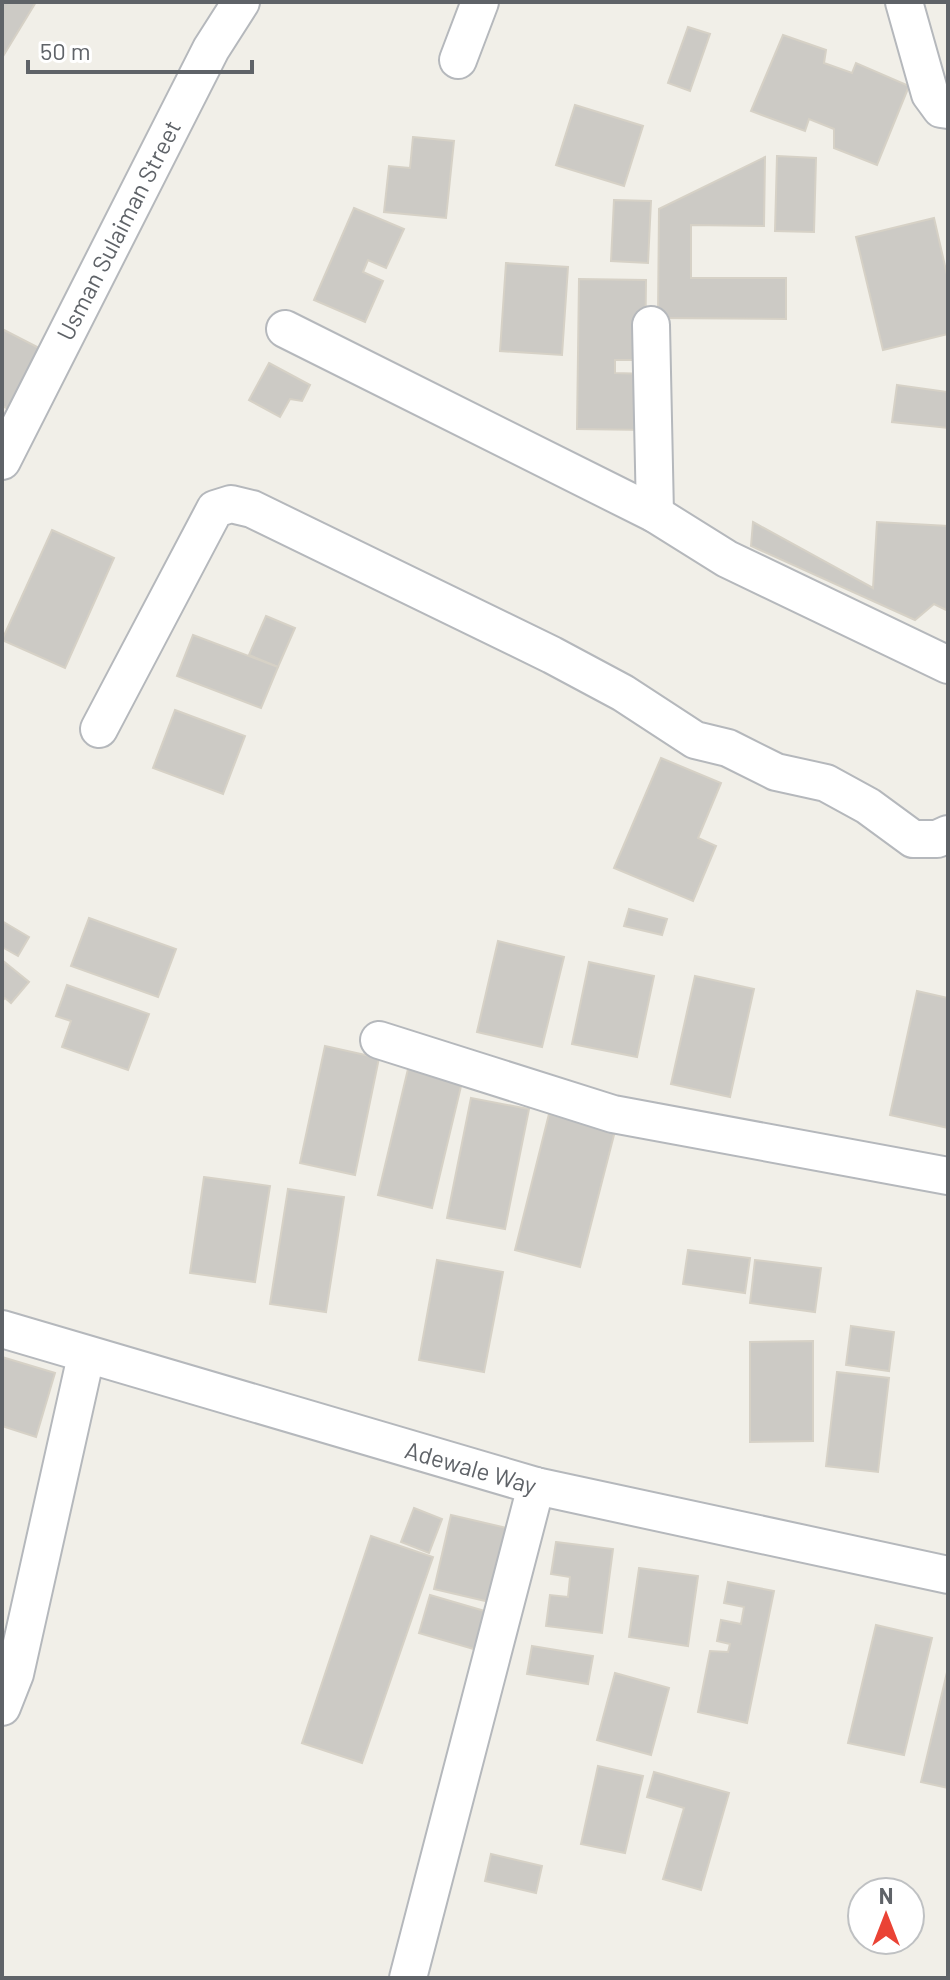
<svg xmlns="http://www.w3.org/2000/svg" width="950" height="1980" viewBox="0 0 950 1980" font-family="Barlow,sans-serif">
<rect width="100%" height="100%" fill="#f1efe8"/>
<g fill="#cccac5" stroke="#d6d1c6" stroke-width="2">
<path d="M 2,2 L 36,2 L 2,58 Z"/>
<path d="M 688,27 L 710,34 L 690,91 L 668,83 Z"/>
<path d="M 783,35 L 826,50 L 824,63 L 852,73 L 856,63 L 909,86 L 877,165 L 834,148 L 834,129 L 809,119 L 805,131 L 751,111 Z"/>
<path d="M 575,105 L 643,126 L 624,186 L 556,165 Z"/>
<path d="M 413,137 L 454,141 L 446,218 L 384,212 L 389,166 L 410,168 Z"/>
<path d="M 777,156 L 816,158 L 814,232 L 775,231 Z"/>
<path d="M 765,157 L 764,226 L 691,225 L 691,278 L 786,278 L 786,319 L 658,318 L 659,209 Z"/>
<path d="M 614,200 L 651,201 L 648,263 L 611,261 Z"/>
<path d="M 354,208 L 404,229 L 386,268 L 368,260 L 363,272 L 383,281 L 365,322 L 314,300 Z"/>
<path d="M 934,218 L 948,279 L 948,334 L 883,350 L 856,237 Z"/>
<path d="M 506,263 L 568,267 L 562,355 L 500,351 Z"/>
<path d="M 579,279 L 646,280 L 645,360 L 615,360 L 615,373 L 648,374 L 647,430 L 577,429 Z"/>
<path d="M 2,329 L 41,349 L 10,410 L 2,406 Z"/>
<path d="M 269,363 L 310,385 L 302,401 L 290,399 L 280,417 L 249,400 Z"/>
<path d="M 897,385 L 948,392 L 948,428 L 892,422 Z"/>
<path d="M 753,522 L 873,588 L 877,522 L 948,526 L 948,611 L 934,604 L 915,620 L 751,546 Z"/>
<path d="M 52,530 L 114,558 L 65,668 L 2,640 Z"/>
<path d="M 266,616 L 295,628 L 278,667 L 249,655 Z"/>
<path d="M 193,635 L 278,667 L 261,708 L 177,676 Z"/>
<path d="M 175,710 L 245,736 L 223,794 L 153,768 Z"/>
<path d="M 661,758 L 721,783 L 698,838 L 716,846 L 693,901 L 614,868 Z"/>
<path d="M 629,909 L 667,919 L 662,935 L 624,926 Z"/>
<path d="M 89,918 L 176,949 L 158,997 L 71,966 Z"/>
<path d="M 2,921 L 29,937 L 18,956 L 2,947 Z"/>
<path d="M 498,941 L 564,957 L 542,1047 L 477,1032 Z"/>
<path d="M 2,960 L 29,982 L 11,1003 L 5,998 L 2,1001 Z"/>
<path d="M 589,962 L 654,976 L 637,1057 L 572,1044 Z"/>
<path d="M 695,976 L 754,989 L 730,1097 L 671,1084 Z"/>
<path d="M 67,985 L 149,1014 L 128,1070 L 62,1047 L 71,1021 L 56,1016 Z"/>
<path d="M 917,991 L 948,998 L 948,1128 L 890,1115 Z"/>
<path d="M 325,1046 L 379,1058 L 355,1175 L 300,1163 Z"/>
<path d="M 408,1069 L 462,1082 L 432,1208 L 378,1195 Z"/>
<path d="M 471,1098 L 529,1109 L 505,1229 L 447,1218 Z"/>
<path d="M 549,1114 L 615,1131 L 580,1267 L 515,1250 Z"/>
<path d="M 204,1177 L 270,1186 L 255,1282 L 190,1273 Z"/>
<path d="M 288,1189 L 344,1197 L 326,1312 L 270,1304 Z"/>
<path d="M 688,1250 L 750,1258 L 745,1293 L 683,1284 Z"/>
<path d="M 437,1260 L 503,1272 L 484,1372 L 419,1360 Z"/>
<path d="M 755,1260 L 821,1268 L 815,1312 L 750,1303 Z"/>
<path d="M 851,1326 L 894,1332 L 889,1371 L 846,1365 Z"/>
<path d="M 813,1341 L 813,1441 L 750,1442 L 750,1342 Z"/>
<path d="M 2,1357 L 55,1373 L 36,1437 L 2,1426 Z"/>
<path d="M 837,1372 L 889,1378 L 878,1472 L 826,1466 Z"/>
<path d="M 414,1508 L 442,1519 L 429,1553 L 401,1542 Z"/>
<path d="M 451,1515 L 511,1529 L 494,1603 L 434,1589 Z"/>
<path d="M 371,1536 L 433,1557 L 362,1763 L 302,1743 Z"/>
<path d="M 556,1542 L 613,1549 L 602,1633 L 546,1626 L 550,1595 L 568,1597 L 570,1577 L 551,1574 Z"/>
<path d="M 639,1568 L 698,1576 L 688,1646 L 629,1637 Z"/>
<path d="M 728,1582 L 774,1591 L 747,1723 L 698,1712 L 710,1651 L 728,1652 L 730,1644 L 717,1641 L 721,1620 L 741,1624 L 744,1607 L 724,1603 Z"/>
<path d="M 430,1595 L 488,1612 L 477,1650 L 419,1633 Z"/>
<path d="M 876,1625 L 932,1638 L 904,1755 L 848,1743 Z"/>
<path d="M 532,1646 L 593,1656 L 588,1684 L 527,1674 Z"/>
<path d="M 948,1668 L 948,1788 L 921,1782 Z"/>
<path d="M 615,1673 L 669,1688 L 651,1755 L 597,1740 Z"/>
<path d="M 598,1766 L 643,1776 L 625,1853 L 581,1844 Z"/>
<path d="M 654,1772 L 729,1793 L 701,1890 L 663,1879 L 684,1808 L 647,1797 Z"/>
<path d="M 491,1854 L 542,1866 L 536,1893 L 485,1881 Z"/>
</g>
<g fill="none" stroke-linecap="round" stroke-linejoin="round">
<defs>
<g id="minor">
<path d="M 904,2 L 930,94 L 941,109 L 948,110"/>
<path d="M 458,60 L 480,2"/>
<path d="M 651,325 L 655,514"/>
<path d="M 285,329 L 655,514 L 727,559 L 948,665"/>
<path d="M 2,461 L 211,49 L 241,2"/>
<path d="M 99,729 L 215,509 L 231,504 L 252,509 L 552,655 L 623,693 L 695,740 L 728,748 L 776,772 L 826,783 L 868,806 L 913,839 L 937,839 L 948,834"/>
<path d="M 379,1040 L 613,1114 L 948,1176"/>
<path d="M 2,1329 L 536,1486 L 948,1575"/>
<path d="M 2,1707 L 15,1674 L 86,1356"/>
<path d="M 408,1978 L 536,1486"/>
</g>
</defs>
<use href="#minor" stroke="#b5b8bc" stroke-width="40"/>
<use href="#minor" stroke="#fff" stroke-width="36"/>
</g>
<g text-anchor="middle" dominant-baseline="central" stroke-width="7" stroke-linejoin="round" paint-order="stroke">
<g font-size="24" fill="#5f6368" stroke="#fff">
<text transform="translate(118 230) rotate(-63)">Usman Sulaiman Street</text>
<text transform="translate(471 1467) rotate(16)">Adewale Way</text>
</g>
</g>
<rect width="950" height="1980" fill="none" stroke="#5f6368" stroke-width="8"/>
<g transform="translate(886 1916)"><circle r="38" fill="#ffffff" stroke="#bfc1c3" stroke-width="2"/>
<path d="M0-6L14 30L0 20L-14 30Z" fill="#ea4335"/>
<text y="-12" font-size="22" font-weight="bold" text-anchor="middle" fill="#5f6368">N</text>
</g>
<path d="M28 60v12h224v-12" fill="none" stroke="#5f6368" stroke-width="4"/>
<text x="40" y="60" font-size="24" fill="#5f6368" stroke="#ffffff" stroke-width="6" paint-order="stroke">50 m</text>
</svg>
